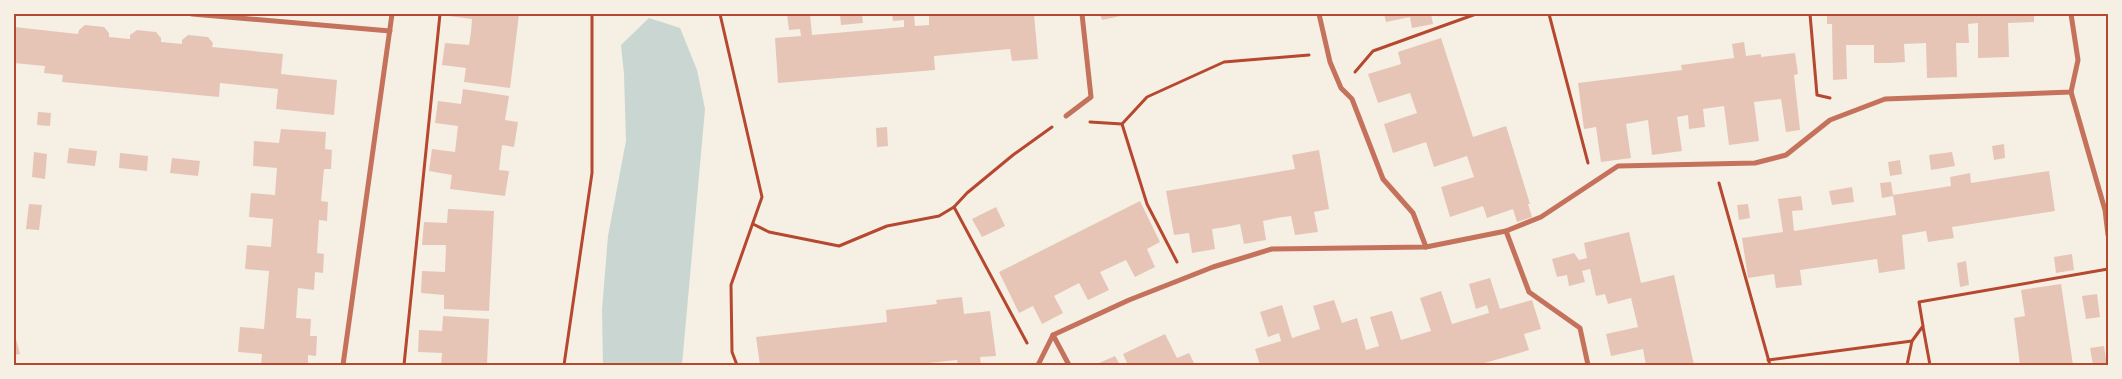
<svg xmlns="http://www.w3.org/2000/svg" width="2122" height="379" viewBox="0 0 2122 379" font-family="'Nunito Sans',sans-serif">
<rect width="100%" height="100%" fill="#f6efe4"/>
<path fill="#c9d6d2" d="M 649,18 L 680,28 L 697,70 L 705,109 L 682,365 L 603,365 L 602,310 L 608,236 L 626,141 L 624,74 L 621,45 Z"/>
<g fill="#e6c5b7">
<path d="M 449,14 L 519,14 L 510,88 L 464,82 L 466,68 L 442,65 L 445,43 L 469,45 L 471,32 L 472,19 L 449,16 Z"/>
<path d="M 787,14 L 810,14 L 812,35 L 904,27 L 904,20 L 893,21 L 892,14 L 914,14 L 915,26 L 929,25 L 929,14 L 1034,14 L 1038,59 L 1012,61 L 1010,49 L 934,56 L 935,70 L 778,83 L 775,38 L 801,36 L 800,29 L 789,30 Z"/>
<path d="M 840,14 L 862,14 L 863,23 L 841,25 Z"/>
<path d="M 1100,14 L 1125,14 L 1125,15 L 1102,20 Z"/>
<path d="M 1384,14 L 1431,14 L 1433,24 L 1412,28 L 1410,17 L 1386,22 Z"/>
<path d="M 1827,14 L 2034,14 L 2034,22 L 2008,23 L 2009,57 L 1978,58 L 1978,23 L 1968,24 L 1969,43 L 1956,43 L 1957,77 L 1927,78 L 1926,43 L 1904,44 L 1905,62 L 1890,63 L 1874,63 L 1874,45 L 1846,45 L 1847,79 L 1833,80 L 1832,24 L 1827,24 Z"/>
<path d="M 85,25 L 104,27 L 109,33 L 109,37 L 130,39 L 130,35 L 137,30 L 156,32 L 161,38 L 161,42 L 182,44 L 182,40 L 188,35 L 208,37 L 213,43 L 212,47 L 283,54 L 281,74 L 337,80 L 334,115 L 276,109 L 278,89 L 220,83 L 219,97 L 62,82 L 63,75 L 44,73 L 45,66 L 14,63 L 14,27 L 78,34 L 79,30 Z"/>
<path d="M 1441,38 L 1473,137 L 1506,126 L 1530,204 L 1528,204 L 1532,217 L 1517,222 L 1513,209 L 1487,218 L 1483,206 L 1450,217 L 1441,187 L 1474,177 L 1467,156 L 1434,167 L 1426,142 L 1393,153 L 1384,124 L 1417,113 L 1410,93 L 1378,103 L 1368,74 L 1401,64 L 1398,52 Z"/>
<path d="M 1744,42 L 1746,56 L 1761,54 L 1761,57 L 1795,53 L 1798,74 L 1794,75 L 1800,130 L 1786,132 L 1781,99 L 1754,102 L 1759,141 L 1729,145 L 1724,106 L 1703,109 L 1705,127 L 1689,129 L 1688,115 L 1677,117 L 1682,151 L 1652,155 L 1648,120 L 1626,124 L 1631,158 L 1601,162 L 1596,127 L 1584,129 L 1578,83 L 1682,70 L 1681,65 L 1734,58 L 1732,44 Z"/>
<path d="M 463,89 L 509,96 L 505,120 L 518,122 L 514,147 L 502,145 L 499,170 L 509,171 L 505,196 L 450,189 L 452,175 L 429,171 L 432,149 L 455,152 L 458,126 L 435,123 L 438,101 L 461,104 Z"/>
<path d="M 38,112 L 51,113 L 50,126 L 37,125 Z"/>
<path d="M 887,127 L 888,146 L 877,147 L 876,128 Z"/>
<path d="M 281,129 L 326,132 L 325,149 L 332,150 L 331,169 L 324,169 L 321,201 L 328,202 L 327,221 L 319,220 L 317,253 L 324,254 L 323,273 L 315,272 L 314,290 L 298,288 L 296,318 L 311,319 L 310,336 L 317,336 L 316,356 L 308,355 L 308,365 L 261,365 L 262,354 L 238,352 L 240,327 L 264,329 L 269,271 L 245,269 L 247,245 L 271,247 L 273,219 L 249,217 L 251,193 L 275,195 L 276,181 L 277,168 L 253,166 L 254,141 L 279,143 Z"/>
<path d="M 2004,144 L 2005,158 L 1994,160 L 1992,146 Z"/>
<path d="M 69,148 L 97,151 L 95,166 L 67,163 Z"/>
<path d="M 1319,150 L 1329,209 L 1314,212 L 1318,232 L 1295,235 L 1291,216 L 1277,218 L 1263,221 L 1266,240 L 1244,244 L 1240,224 L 1226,227 L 1212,229 L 1215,249 L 1192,253 L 1189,233 L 1174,235 L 1166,191 L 1295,169 L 1292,155 Z"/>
<path d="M 34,152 L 47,154 L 45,179 L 32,177 Z"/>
<path d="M 1952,152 L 1955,166 L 1931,170 L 1929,155 Z"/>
<path d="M 120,153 L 148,156 L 147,171 L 119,168 Z"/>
<path d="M 172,158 L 200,161 L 198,176 L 170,173 Z"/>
<path d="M 1900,160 L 1902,174 L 1890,176 L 1888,162 Z"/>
<path d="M 2049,171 L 2055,211 L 1952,227 L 1954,238 L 1928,242 L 1926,231 L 1902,235 L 1905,269 L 1879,273 L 1877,259 L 1800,270 L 1802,285 L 1776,288 L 1774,274 L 1748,278 L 1742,238 L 1783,232 L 1778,199 L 1801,196 L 1803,210 L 1792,211 L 1794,231 L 1896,215 L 1893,196 L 1882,198 L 1880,183 L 1891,182 L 1893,195 L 1951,186 L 1950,177 L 1970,173 L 1971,183 Z"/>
<path d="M 1852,187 L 1854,202 L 1832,205 L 1829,191 Z"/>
<path d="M 1140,201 L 1160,242 L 1147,249 L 1155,267 L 1135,277 L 1126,260 L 1100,272 L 1109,290 L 1088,300 L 1079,283 L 1054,296 L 1063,313 L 1042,324 L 1033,306 L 1019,313 L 999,272 Z"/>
<path d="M 29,204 L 42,205 L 39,230 L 26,229 Z"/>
<path d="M 1748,204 L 1750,218 L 1739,220 L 1737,205 Z"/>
<path d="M 996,207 L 1005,226 L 982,237 L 972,219 Z"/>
<path d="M 448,209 L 494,211 L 489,311 L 444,309 L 444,295 L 421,293 L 422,271 L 445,272 L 446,245 L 422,245 L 424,222 L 447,223 Z"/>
<path d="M 1629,232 L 1641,283 L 1674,275 L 1694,365 L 1646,365 L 1643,349 L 1611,356 L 1606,334 L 1638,327 L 1631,298 L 1608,304 L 1605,294 L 1596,296 L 1590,269 L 1582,271 L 1585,282 L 1569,286 L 1567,275 L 1557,277 L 1552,259 L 1574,253 L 1579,260 L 1587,258 L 1584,243 Z"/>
<path d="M 2072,254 L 2074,270 L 2056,273 L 2054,257 Z"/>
<path d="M 1966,261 L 1969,285 L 1960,287 L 1957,263 Z"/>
<path d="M 1490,278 L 1500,309 L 1532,300 L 1541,329 L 1524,334 L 1529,350 L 1478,365 L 1368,365 L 1368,364 L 1362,365 L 1260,365 L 1255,349 L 1281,341 L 1279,333 L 1268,337 L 1260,312 L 1282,305 L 1292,338 L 1320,329 L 1313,306 L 1334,300 L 1342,323 L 1357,318 L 1366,350 L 1379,346 L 1370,317 L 1392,311 L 1401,340 L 1431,331 L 1420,298 L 1441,291 L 1452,324 L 1489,313 L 1487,305 L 1476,309 L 1469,284 Z"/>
<path d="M 2061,284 L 2073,365 L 2020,365 L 2014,318 L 2025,316 L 2021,290 Z"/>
<path d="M 2097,294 L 2100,317 L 2086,319 L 2082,296 Z"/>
<path d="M 962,297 L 964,314 L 990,311 L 996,356 L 980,357 L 981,365 L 958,365 L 957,360 L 929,363 L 929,365 L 760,365 L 756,337 L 887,322 L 886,310 L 937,304 L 936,300 Z"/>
<path d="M 443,316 L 489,319 L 487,365 L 441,365 L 442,353 L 418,352 L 419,330 L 442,331 Z"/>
<path d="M 14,331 L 20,354 L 14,355 Z"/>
<path d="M 1165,334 L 1177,358 L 1189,353 L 1195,365 L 1128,365 L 1123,354 Z"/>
<path d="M 2104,346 L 2107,365 L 2093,365 L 2090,348 Z"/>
<path d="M 1115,356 L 1120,365 L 1100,365 L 1099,363 Z"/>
</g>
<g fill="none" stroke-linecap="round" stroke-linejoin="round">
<g stroke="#b5482f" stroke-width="3">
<path d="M 720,14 L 762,197 L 731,285 L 732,352 L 737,365"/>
<path d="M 1549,14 L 1588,163"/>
<path d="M 1810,14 L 1817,95 L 1830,98"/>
<path d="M 1355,72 L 1373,51 L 1476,14"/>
<path d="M 1090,122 L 1122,124 L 1147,204 L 1177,262"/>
<path d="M 1122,124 L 1147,97 L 1224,62 L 1309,55"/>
<path d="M 1719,183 L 1770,365"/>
<path d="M 954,207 L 1027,343"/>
<path d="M 753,224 L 769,232 L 839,246 L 887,226 L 939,216 L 954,207 L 967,193 L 1013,155 L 1052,127"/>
<path d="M 1923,327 L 1930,365"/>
<path d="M 1768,360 L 1912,341 L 1923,326 L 1919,302 L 2108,269"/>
<path d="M 404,365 L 440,14"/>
<path d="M 564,365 L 592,173 L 592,14"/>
<path d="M 1907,365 L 1912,341"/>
</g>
<g stroke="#c5725c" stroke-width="5">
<path d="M 192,14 L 390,31"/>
<path d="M 1319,14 L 1330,62 L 1341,88 L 1352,99 L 1383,179 L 1413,213 L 1426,247"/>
<path d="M 2071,92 L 2105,210 L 2108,235"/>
<path d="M 1066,116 L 1091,97 L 1082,14"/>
<path d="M 1506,231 L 1529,292 L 1580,328 L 1588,365"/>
<path d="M 1053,335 L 1069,365"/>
<path d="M 343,365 L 392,14"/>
<path d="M 1038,365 L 1053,335 L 1129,300 L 1213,267 L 1272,249 L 1426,247 L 1506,231 L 1541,217 L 1618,166 L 1755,163 L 1786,155 L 1830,120 L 1885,99 L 2071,92 L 2078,60 L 2071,14"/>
</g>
</g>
<rect width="2122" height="379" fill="none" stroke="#f6efe4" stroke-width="30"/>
<rect x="15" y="15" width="2092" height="349" fill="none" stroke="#b5482f" stroke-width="2"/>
</svg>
